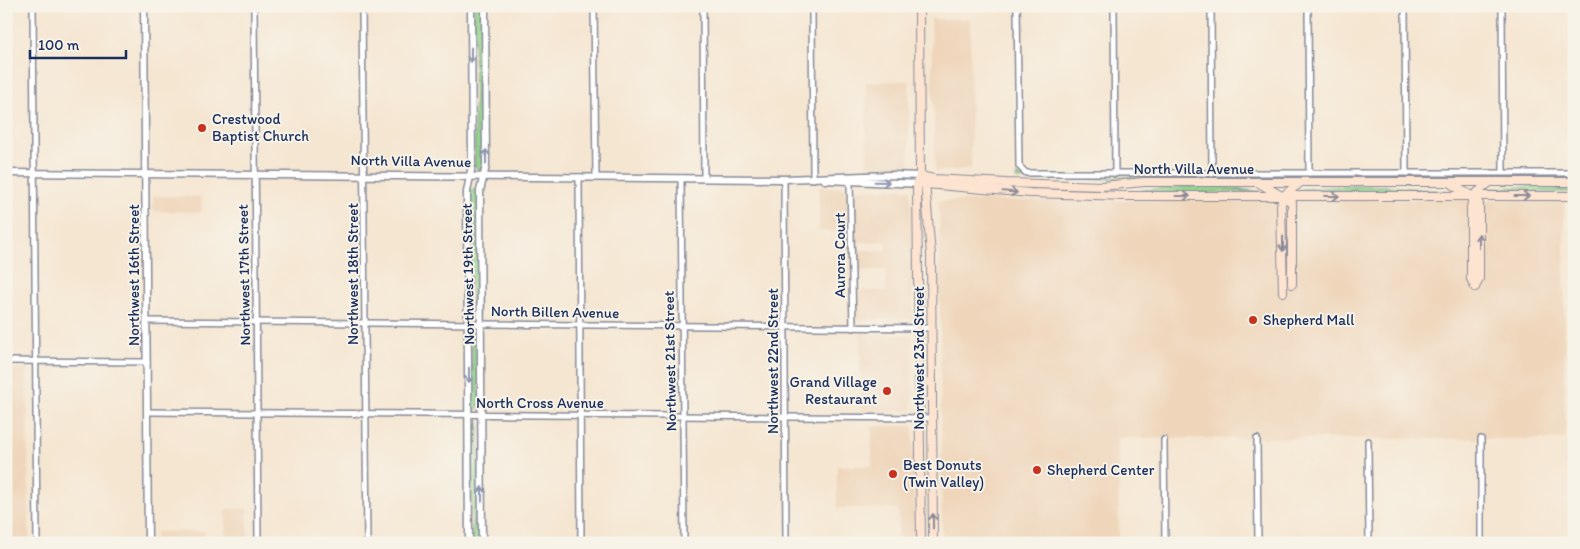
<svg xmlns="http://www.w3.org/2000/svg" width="1580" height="549" viewBox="0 0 1580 549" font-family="Itim,sans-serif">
<rect width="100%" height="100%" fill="#f7f3e8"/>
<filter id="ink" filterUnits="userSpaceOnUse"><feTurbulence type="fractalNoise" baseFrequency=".02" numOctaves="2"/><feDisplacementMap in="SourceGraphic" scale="10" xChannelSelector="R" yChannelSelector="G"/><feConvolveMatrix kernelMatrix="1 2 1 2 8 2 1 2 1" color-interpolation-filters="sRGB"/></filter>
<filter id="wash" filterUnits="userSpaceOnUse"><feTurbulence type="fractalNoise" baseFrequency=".0096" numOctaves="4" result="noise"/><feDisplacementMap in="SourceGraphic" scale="20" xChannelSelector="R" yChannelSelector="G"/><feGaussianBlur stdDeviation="1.12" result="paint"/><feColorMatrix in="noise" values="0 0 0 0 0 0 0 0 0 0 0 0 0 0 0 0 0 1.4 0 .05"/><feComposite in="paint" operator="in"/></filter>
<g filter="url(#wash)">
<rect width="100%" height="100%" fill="#f5e6d2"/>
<g fill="#efd6bb">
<path d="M 931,19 L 970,19 L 971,169 L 935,171 Z"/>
<path d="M 909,81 L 909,167 L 867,169 L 866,82 Z"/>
<rect x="819" y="187" width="28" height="44"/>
<path d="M 855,189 L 910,189 L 912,217 L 913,319 L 856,320 L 856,291 L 886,291 L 886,270 L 856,270 L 855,250 L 886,250 L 886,242 L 855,242 Z"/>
<path d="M 153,196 L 201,197 L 202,212 L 153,211 Z"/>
<path d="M 1564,199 L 1565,439 L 1118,438 L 1119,543 L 942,543 L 939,201 Z"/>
<path d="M 860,333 L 912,335 L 912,411 L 861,411 Z"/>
<path d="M 6,369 L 27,369 L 29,543 L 6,543 Z"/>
<path d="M 872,426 L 913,426 L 915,543 L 899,543 L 898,509 L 837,508 L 837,466 L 872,466 Z"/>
<path d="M 226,509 L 247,509 L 248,543 L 226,543 Z"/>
<path d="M 204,531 L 204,543 L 156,543 L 155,532 Z"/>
</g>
<g fill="#95d78e" stroke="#588376">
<path d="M 474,6 L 482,6 L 483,168 L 479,170 L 475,166 Z"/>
<path d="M 1017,175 L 1023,177 L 1574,176 L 1574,178 L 1016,179 Z"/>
<path d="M 1550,185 L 1574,185 L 1574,192 L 1485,192 L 1490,189 Z"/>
<path d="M 1193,186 L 1214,186 L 1261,192 L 1140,193 L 1144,190 Z"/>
<path d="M 1352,186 L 1386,186 L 1446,192 L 1297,192 L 1303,189 Z"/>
<path d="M 474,189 L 477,193 L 478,314 L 475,317 L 472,314 L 470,192 Z"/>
<path d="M 475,330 L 478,332 L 479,407 L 476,410 L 472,408 L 472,332 Z"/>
<path d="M 475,419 L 479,422 L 479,543 L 472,543 L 472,422 Z"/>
</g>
</g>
<g filter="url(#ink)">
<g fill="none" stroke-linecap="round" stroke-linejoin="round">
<defs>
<g id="minor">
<path d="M 33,6 L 37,543"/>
<path d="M 254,6 L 258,543"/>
<path d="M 362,6 L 367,543"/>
<path d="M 594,6 L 596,177"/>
<path d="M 703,6 L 704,178"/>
<path d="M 812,6 L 813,179"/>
<path d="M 1017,6 L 1019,166 L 1026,173 L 1574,173"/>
<path d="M 1114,6 L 1115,174"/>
<path d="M 1211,6 L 1212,174"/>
<path d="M 1308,6 L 1309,173"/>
<path d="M 1405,6 L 1406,173"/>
<path d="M 1502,6 L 1503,173"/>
<path d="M 579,177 L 581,543"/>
<path d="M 681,178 L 684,543"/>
<path d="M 784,179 L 786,543"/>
<path d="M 850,183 L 853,328"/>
<path d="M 1573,196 L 1574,211"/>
<path d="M 1574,298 L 1574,426"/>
<path d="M 147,321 L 932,328"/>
<path d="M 6,361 L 147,362"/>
<path d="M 147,412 L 933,418"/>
<path d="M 1257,439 L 1258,543"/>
<path d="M 1481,439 L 1481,543"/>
<path d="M 1164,440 L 1165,543"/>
<path d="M 1368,441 L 1369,543"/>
</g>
<g id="tertiary">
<path d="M 144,6 L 148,543"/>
<path d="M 6,173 L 784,179 L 891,175 L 920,176"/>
<path d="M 825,180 L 922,184"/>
<path d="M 469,543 L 467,192 L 472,165 L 471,6"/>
<path d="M 482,543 L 480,191 L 486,166 L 485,6"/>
</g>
<g id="secondary">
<path d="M 919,6 L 920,176 L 917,183 L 921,543"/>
<path d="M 920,176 L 934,179 L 1006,183 L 1102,186 L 1144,182 L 1574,182"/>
<path d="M 925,182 L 931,255 L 933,543"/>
<path d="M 1449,182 C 1459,191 1471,192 1479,204 L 1479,279 L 1475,287"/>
<path d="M 1259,183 L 1292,202 L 1292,284"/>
<path d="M 926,184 L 1030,193 L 1126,196 L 1574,196"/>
<path d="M 1475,287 L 1471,279 L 1471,208 L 1473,196 L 1490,182"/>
<path d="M 1283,292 L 1281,205 L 1283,196 L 1301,182"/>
</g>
</defs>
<use href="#minor" stroke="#888a98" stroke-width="8"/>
<use href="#tertiary" stroke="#888a98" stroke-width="9"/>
<use href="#secondary" stroke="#888a98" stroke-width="10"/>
<use href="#minor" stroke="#fff" stroke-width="5"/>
<use href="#tertiary" stroke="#fff" stroke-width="6"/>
<use href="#secondary" stroke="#fde4d1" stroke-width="8"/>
</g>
<defs><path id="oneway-shaft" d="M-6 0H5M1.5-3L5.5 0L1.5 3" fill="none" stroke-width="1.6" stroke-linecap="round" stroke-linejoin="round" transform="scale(1.25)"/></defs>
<g stroke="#8d97ae">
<use href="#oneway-shaft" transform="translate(471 55) rotate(90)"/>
<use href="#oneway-shaft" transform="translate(486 157) rotate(-90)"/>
<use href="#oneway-shaft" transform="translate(882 182) rotate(1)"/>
<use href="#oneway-shaft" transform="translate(469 375) rotate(90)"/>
<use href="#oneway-shaft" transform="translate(482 494) rotate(-90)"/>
</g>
<g stroke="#8c8a98">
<use href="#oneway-shaft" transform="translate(1010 192) rotate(5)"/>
<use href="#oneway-shaft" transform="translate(1183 196)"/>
<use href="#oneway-shaft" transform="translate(1332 196)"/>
<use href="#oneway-shaft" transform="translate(1522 196)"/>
<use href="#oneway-shaft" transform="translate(1479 241) rotate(-90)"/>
<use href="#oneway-shaft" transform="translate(1283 244) rotate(90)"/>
<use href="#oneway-shaft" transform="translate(933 521) rotate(-90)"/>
</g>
</g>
<g fill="#c8321e" stroke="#f7f3e8" stroke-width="2">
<circle cx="202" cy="128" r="5"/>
<circle cx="1253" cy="320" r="5"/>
<circle cx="887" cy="391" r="5"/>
<circle cx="1037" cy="470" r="5"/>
<circle cx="893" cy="474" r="5"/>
</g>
<g text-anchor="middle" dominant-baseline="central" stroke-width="4" stroke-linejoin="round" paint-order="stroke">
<g font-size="15" fill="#1b2f5e" stroke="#f7f3e8" text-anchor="start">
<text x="212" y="119">Crestwood<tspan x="212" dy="17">Baptist Church</tspan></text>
<text x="1263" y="320">Shepherd Mall</text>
<text x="877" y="382" text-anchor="end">Grand Village<tspan x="877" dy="17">Restaurant</tspan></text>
<text x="903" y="465">Best Donuts<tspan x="903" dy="17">(Twin Valley)</tspan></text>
<text x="1047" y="470">Shepherd Center</text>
</g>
<g font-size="15" fill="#1b2f5e" stroke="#f7f3e8">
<text transform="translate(411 161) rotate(1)">North Villa Avenue</text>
<text x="1194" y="169">North Villa Avenue</text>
<text transform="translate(840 255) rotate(-90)">Aurora Court</text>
<text transform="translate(353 274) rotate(-90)">Northwest 18th Street</text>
<text transform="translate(468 274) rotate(-91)">Northwest 19th Street</text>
<text transform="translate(134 275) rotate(-90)">Northwest 16th Street</text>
<text transform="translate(244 275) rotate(-91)">Northwest 17th Street</text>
<text transform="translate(555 312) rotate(1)">North Billen Avenue</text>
<text transform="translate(919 358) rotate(-90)">Northwest 23rd Street</text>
<text transform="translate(670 361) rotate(-91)">Northwest 21st Street</text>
<text transform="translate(773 361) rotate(-90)">Northwest 22nd Street</text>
<text x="540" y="403">North Cross Avenue</text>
</g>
</g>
<rect width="1580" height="549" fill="none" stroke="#f7f3e8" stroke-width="25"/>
<path d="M30 50v8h96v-8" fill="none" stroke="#1b2f5e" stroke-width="2.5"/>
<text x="38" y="50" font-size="15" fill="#1b2f5e" stroke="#f7f3e8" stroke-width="4" paint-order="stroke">100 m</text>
</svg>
